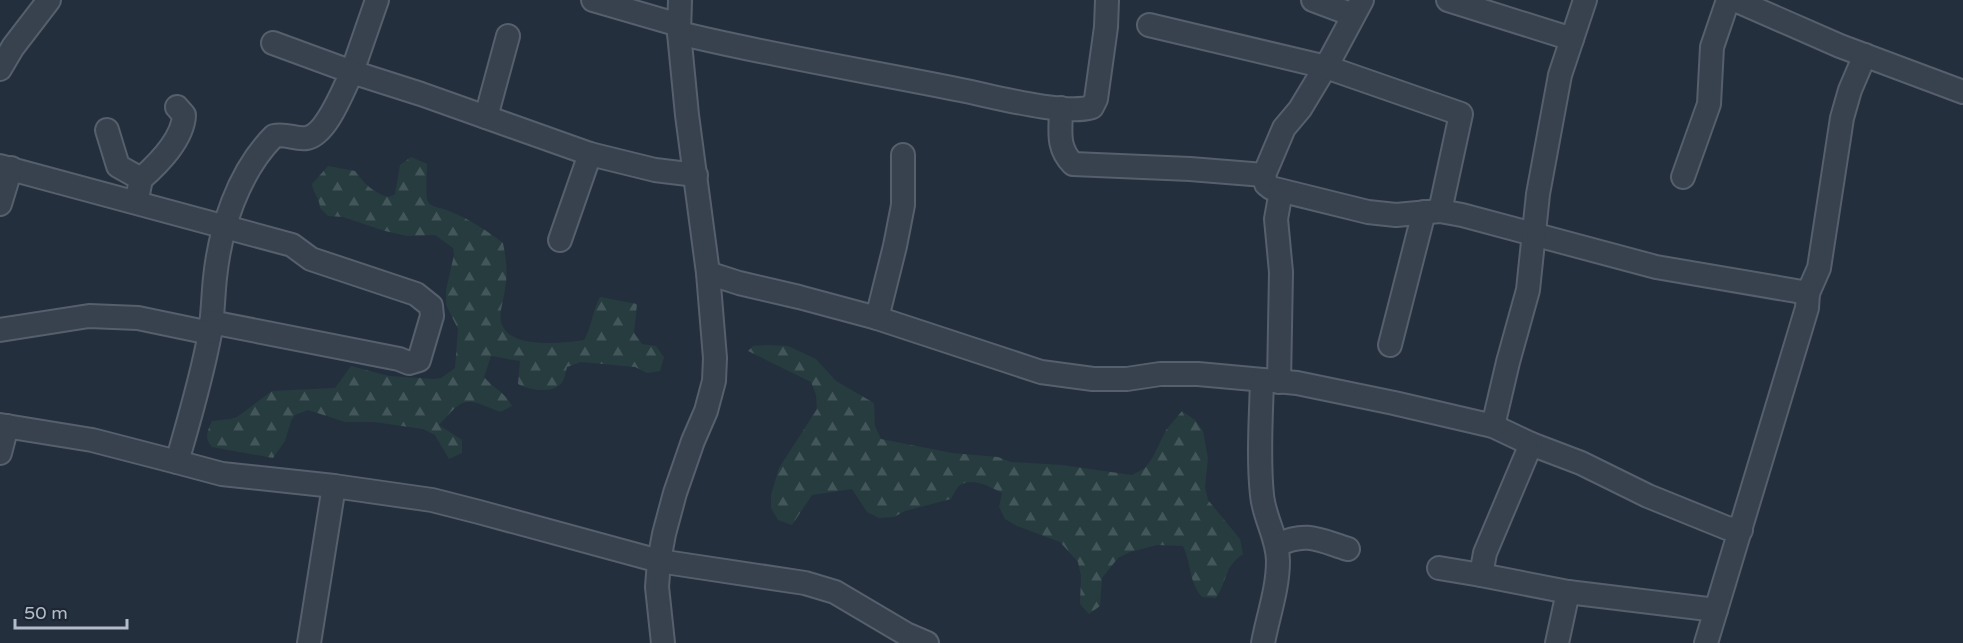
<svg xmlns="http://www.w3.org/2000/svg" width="1963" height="643" viewBox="0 0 1963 643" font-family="'Varela Round',sans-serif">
<defs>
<pattern id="forest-firs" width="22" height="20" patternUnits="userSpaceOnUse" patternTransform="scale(1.5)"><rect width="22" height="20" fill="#263c3f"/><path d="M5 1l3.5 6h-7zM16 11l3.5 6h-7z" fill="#435659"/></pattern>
</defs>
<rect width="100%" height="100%" fill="#242f3e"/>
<g fill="url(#forest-firs)">
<path d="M 411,157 L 427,164 C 427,172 425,196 428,202 C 433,209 442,207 449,211 C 466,217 489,232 503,243 C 506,258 508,274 505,289 C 504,299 499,312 501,321 C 506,350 564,343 584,340 C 592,327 592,311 600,297 L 637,304 L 634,333 L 642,344 L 656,346 L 664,357 L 660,371 L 647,373 L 635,367 L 581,362 L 567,367 C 566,371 565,377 563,381 C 555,395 529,390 518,384 L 520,361 L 491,356 L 484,377 C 495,390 503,390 512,406 L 500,412 C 464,397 465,396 439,425 L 462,440 L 462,453 L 449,459 L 435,435 L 423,429 L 374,422 L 345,422 L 308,410 L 295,415 L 291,421 L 285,441 L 273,458 L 212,447 C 204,438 207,432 212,421 L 231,419 L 237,417 L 272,391 L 335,388 L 351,366 L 389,376 L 434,379 L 441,378 L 455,368 L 458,329 L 446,305 L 446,290 L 454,255 L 453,248 L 435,235 L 407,236 L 385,231 L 343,217 L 328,216 L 320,208 C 320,199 313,193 312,184 L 328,166 L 355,171 C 364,183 374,194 389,197 L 395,194 L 400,165 Z"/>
<path d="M 767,345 L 788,346 L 816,359 L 836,381 L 874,403 L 875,426 L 881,439 L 952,453 L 998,457 L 1011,462 L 1062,465 L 1132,475 L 1145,468 L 1153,457 L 1166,430 L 1182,411 L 1195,420 L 1203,431 L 1208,458 L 1205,487 L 1208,500 L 1240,539 L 1243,554 C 1223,568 1228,580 1216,598 L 1202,597 C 1188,580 1192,565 1183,546 L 1157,545 L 1130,552 L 1118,558 L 1102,578 L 1100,606 L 1089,614 L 1080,604 L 1081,576 L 1078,562 L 1060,542 L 1017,526 L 1005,519 L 999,507 L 1002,493 C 991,487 971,476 959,486 C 956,489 953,495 951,499 L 905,511 L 894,517 L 879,518 L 867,512 L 852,489 L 812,495 L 792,525 L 778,520 L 771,508 L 771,495 L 779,468 L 817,409 L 816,395 L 811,382 L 748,351 L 753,346 Z"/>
</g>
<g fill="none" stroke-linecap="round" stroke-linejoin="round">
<defs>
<g id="minor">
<path d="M 377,0 L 352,72 L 421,94 L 590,154 L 655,170 L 696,175"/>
<path d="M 593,0 L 679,25"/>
<path d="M 1313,0 L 1353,15"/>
<path d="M 1362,0 L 1332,56 L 1300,109 L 1284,128 L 1264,175 L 1266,184 L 1271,188 L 1368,212 L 1396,215 L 1440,211 L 1462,215 L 1656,267 L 1808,293 L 1819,268 L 1842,118 L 1850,90 L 1865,55"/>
<path d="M 1448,0 L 1572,39"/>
<path d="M 1735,0 L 1840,46 L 1963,92"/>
<path d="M 1149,25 L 1326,67 L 1461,114 L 1440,211"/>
<path d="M 679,33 C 773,56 867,71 961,90 C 992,96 1064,116 1092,107 L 1096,99 L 1106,27 L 1107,0"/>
<path d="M 273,43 L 352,72 C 343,90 327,134 307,138 C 296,140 286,133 274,136 C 238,172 220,229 215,278 C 213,296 213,315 210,333 C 202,377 189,420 177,462 L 222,474 L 334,486 L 432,500 L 479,512 L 659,561 L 805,583 L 835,592 L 906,634 L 927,643"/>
<path d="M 0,69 L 13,47 L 49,0"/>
<path d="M 1061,108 C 1061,130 1056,147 1073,164 L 1190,169 L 1264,175"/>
<path d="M 486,117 L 508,36"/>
<path d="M 107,130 L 118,166 L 141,179 L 138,194"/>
<path d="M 0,166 L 292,245 L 311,259 L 416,294 L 431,306 L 432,316 L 419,360 L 409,363 L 399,359 L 211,322"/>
<path d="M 1683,177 L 1709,104 L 1712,47 L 1728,0"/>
<path d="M 141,179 C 159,163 183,139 184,115 L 177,107"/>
<path d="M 0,204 L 11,168"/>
<path d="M 560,240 L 590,154"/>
<path d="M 708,273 L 739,283 L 799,297 L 877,318 L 1041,372 L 1093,379 L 1127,379 L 1160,374 L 1198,374 L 1297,383 L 1394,403 L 1493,426 L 1531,444 L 1581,463 L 1648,496 L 1727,528 L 1741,530"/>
<path d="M 877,318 L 895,246 L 903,205 L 903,155"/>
<path d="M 0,330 L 89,316 L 138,318 L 210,333"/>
<path d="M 1390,345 L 1424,212"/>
<path d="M 1262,380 C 1261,418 1258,457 1262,495 C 1264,518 1278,538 1278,561 C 1278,589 1268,616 1263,643"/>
<path d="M 1279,382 L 1281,272 L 1276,219 L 1281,191"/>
<path d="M 0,425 L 92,440 L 177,462"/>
<path d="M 1493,426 L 1508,362 L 1528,290 L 1538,194 L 1560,75 L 1585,0"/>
<path d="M 1531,444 L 1485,553 L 1481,575 L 1568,592 L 1716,610"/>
<path d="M 0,453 L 7,426"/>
<path d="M 1277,545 C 1307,531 1319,540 1348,549"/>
<path d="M 1439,568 L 1481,575"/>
<path d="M 309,643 L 334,486"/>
<path d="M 663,643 L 657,587 L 659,561 L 664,534 L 675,493 L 693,441 L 706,411 L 714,381 L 715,358 L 708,273 L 687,115 L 679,33 L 680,0"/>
<path d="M 1557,643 L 1568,592"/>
<path d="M 1706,643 L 1807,308 L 1808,293"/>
</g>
</defs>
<use href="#minor" stroke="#565f6c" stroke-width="26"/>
<use href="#minor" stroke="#38414e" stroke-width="22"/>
</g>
<path d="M15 619v9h112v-9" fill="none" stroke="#b4bcc9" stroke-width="3"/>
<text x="24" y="619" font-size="18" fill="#b4bcc9" stroke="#1d2633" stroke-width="4.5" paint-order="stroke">50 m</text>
</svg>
